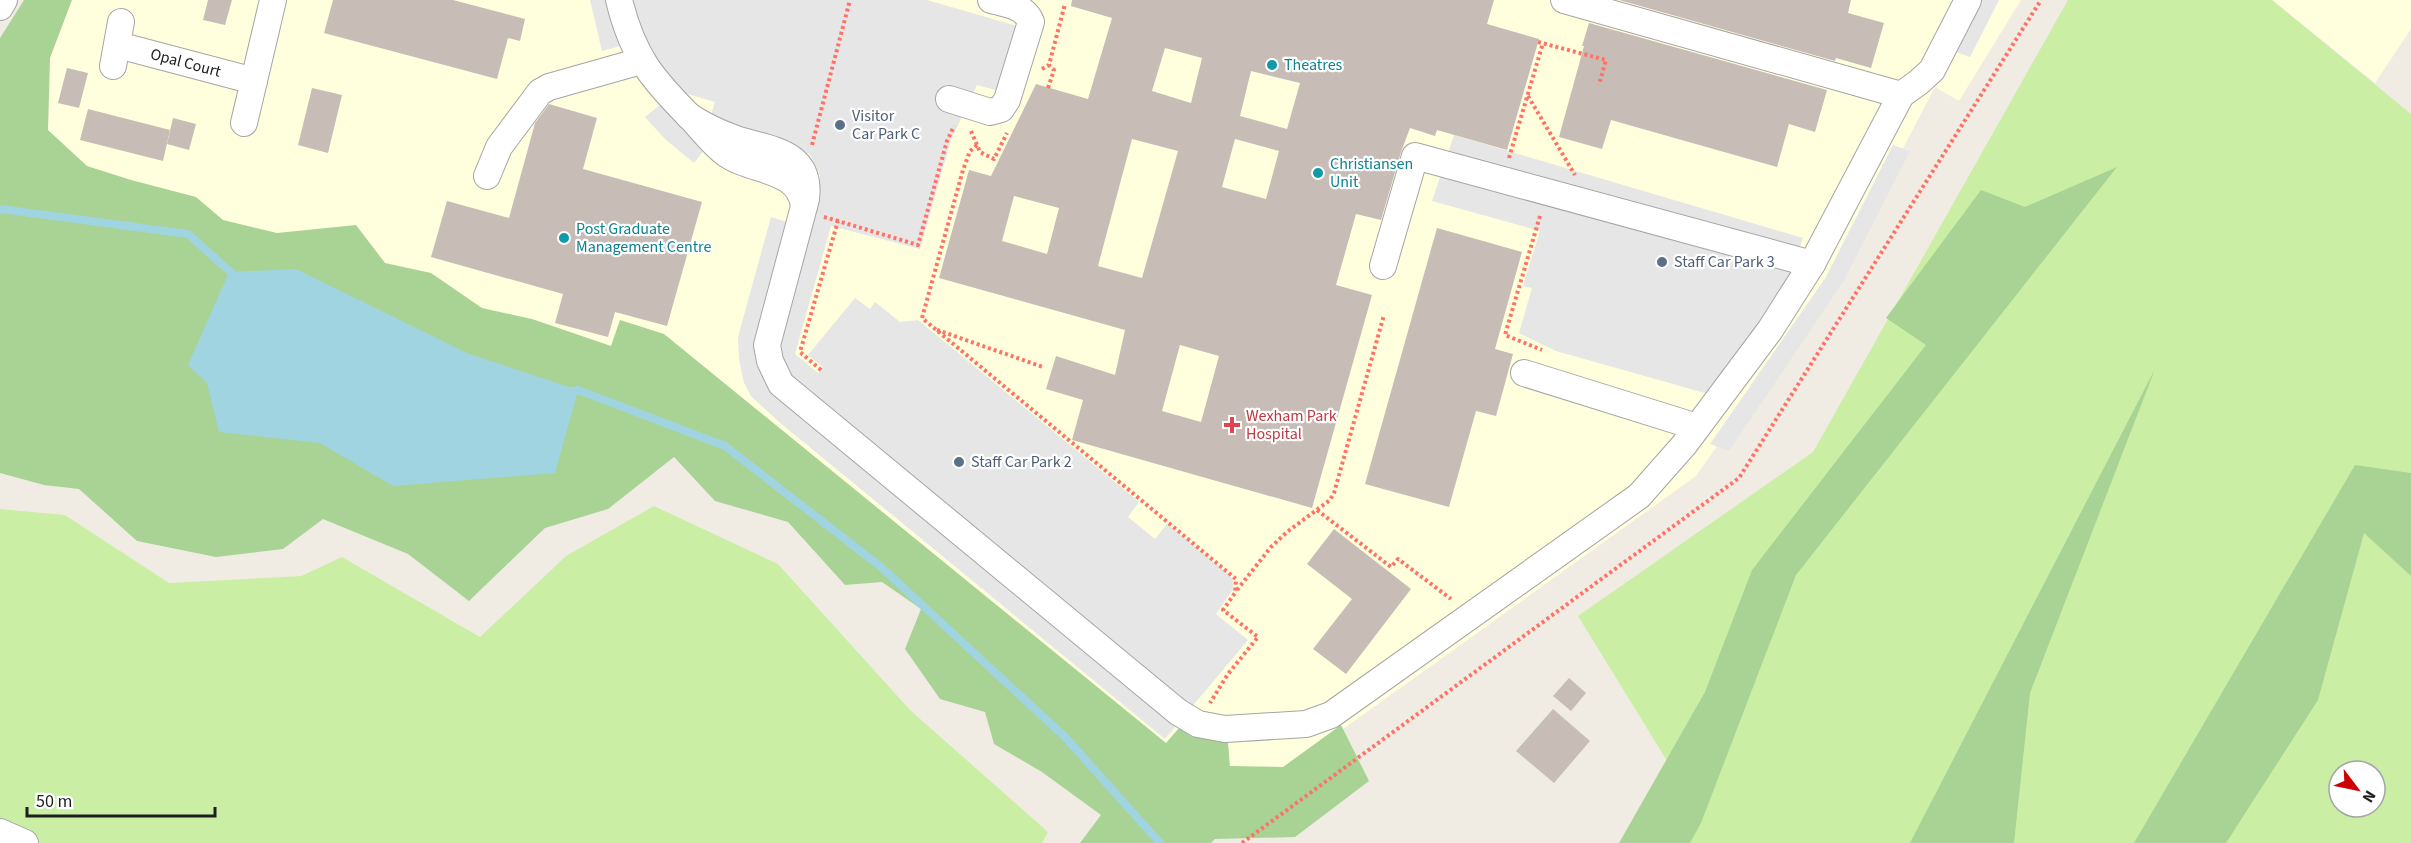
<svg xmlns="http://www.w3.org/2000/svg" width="2411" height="843" viewBox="0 0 2411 843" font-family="'Source Sans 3',sans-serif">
<rect width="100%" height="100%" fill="#f0ece3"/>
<g fill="#fffedd">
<path d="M 24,0 L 2021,0 L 1959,101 L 1935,87 L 1835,279 L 1696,476 L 1286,770 L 1158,772 L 669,374 L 0,150 L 0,38 Z"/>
<path d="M 2272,0 L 2411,0 L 2411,29 L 2375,83 Z"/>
</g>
<g fill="#cbeea5" fill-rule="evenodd">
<path d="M 2068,0 L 2272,0 L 2411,114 L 2411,843 L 1665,843 L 1696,808 L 1578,616 L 1813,452 ZM 2339,771 L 2375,771 L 2375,807 L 2339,807 Z"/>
<path d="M 654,506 L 778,564 L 910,710 L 1048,832 L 1042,843 L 20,843 L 0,822 L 0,509 L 65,515 L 169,583 L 301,576 L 342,557 L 480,637 L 566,556 Z"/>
</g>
<g fill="#a8d395">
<path d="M 24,0 L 72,0 L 50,58 L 48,130 L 87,166 L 131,180 L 196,197 L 223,220 L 277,233 L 356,225 L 385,263 L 431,273 L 482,308 L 532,319 L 611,346 L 620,320 L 664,334 L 1166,743 L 1179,728 L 1191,736 L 1228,743 L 1230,766 L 1283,767 L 1341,725 L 1369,781 L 1295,837 L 1215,839 L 1211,843 L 1080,843 L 1101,815 L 1042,772 L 994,744 L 985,712 L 940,699 L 905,649 L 921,609 L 882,582 L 845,585 L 788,522 L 715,501 L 674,457 L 608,509 L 545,528 L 469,601 L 408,554 L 323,519 L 283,549 L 216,557 L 137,541 L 79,489 L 44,485 L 0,473 L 0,38 Z"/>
<path d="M 2117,167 L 1796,575 L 1701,823 L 1690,843 L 1619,843 L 1705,692 L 1752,570 L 1926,345 L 1886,318 L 1981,190 L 2025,207 Z"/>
<path d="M 2155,369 L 2030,693 L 2014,843 L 1910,843 Z"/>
<path d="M 2355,465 L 2411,473 L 2411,576 L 2364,533 L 2318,700 L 2226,843 L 2134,843 Z"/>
</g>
<g fill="#e6e6e6">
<path d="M 590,0 L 619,0 L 632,43 L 602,51 Z"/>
<path d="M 630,0 L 927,0 L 1017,26 L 999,91 L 977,85 L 951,140 L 920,249 L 831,226 L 795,354 L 818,373 L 823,367 L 808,355 L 855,298 L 870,309 L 875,302 L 900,322 L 918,320 L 1139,502 L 1128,517 L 1155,539 L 1167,524 L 1229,575 L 1233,579 L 1233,589 L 1216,614 L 1248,640 L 1165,739 L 779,422 L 751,396 L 744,383 L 739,359 L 738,337 L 771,217 L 790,223 L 814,221 L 820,194 L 820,175 L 811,156 L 801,148 L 709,121 L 715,102 L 677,91 L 647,55 Z"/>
<path d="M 1973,0 L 1999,0 L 1970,57 L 1948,49 Z"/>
<path d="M 670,97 L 712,140 L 694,163 L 665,139 L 645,117 Z"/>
<path d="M 1454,135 L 1803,238 L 1777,310 L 1712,395 L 1556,351 L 1519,333 L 1532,288 L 1523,286 L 1540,231 L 1432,201 Z"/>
<path d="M 1893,145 L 1910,151 L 1843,282 L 1729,451 L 1710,444 L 1826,277 Z"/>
</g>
<path fill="#a0d4e1" d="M 296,269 L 469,354 L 578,390 L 555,473 L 393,486 L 320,443 L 219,432 L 207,383 L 188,365 L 229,272 Z"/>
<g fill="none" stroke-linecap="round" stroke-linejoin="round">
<g stroke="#a0d4e1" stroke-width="8">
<path d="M 0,209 L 188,234 L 235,276"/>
<path d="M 568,392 L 578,390 L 725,446 L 881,567 L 1065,737 L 1160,843"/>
</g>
</g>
<g fill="#c8bdb6" fill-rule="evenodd">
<path d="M 208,0 L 232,0 L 225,25 L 203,20 Z"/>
<path d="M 333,0 L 453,0 L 525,19 L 520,41 L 508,38 L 497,79 L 324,33 Z"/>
<path d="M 1072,0 L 1494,0 L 1487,24 L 1539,39 L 1507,150 L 1437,130 L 1435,136 L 1410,128 L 1401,152 L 1381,220 L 1356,214 L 1336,285 L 1372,295 L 1312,508 L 1072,440 L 1083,400 L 1046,389 L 1056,356 L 1115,375 L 1125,330 L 939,278 L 969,170 L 991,176 L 1036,84 L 1088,99 L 1112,18 L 1071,6 ZM 1165,48 L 1202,58 L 1191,103 L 1152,91 ZM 1251,71 L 1300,83 L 1287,129 L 1240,116 ZM 1132,139 L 1178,151 L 1142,278 L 1098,266 ZM 1235,139 L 1279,151 L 1266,199 L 1222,187 ZM 1014,196 L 1059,208 L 1047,254 L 1002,241 ZM 1180,345 L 1219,356 L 1201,422 L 1162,411 Z"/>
<path d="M 1619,0 L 1851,0 L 1848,13 L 1884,23 L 1871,68 L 1836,58 L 1835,61 Z"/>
<path d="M 1589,23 L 1827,90 L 1815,132 L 1789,124 L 1777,167 L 1611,120 L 1602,149 L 1559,137 L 1584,46 L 1582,46 Z"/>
<path d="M 67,68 L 88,73 L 79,108 L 58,103 Z"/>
<path d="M 312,88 L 342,95 L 328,153 L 298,145 Z"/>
<path d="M 549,104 L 597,118 L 583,169 L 702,202 L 667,326 L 615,312 L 608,337 L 555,323 L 563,294 L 431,257 L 447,201 L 509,218 L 535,123 Z"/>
<path d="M 88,109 L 170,130 L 163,161 L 80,140 Z"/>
<path d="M 173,118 L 196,124 L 189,150 L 167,144 Z"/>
<path d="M 1437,228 L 1522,252 L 1495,349 L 1513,354 L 1496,416 L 1476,411 L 1449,507 L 1365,484 Z"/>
<path d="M 1334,529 L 1411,589 L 1346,674 L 1313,649 L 1352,599 L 1307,564 Z"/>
<path d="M 1569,678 L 1586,693 L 1571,711 L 1553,696 Z"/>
<path d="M 1553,709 L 1590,741 L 1554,783 L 1516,751 Z"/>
</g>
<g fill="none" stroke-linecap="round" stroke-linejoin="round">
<defs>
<g id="minor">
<path d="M 619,0 C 633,57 652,79 693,120 C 703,131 713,144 725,153 C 752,173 799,167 804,206"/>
<path d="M 1564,0 L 1901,95 L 1919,82 L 1932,70 L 1968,0"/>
<path d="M 0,7 L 4,0"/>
<path id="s1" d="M 118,45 L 254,81"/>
<path d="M 113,66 L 121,22"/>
<path d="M 949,99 L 990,112 L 1001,109 L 1007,100 L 1031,22 C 1025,6 1006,4 991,0"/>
<path d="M 689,116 C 704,126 719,133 736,139 C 770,150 812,151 806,199 L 767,345 L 770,361 L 781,384 L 1178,712 L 1198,724 L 1225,729 L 1306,724 L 1331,715 L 1639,496 L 1684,445 L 1770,330 L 1812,264 L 1901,95"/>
<path d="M 244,123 L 273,0"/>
<path d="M 487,176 L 499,147 L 540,92 L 549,87 L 641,61"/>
<path d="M 1383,266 L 1415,156 L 1812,264"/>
<path d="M 1524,373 L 1697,427"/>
<path d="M 0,832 L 25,843"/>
</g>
</defs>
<use href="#minor" stroke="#a5a5a5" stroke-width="28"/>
<g stroke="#ff7265" stroke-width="4" stroke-dasharray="3 3" stroke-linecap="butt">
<path d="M 1538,42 L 1606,60 L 1599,85"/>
<path d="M 1042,69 L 1049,65 L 1065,4"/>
<path d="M 1048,88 L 1054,70 L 1049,65"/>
<path d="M 1528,96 L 1575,175"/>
<path d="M 971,131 L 980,152 L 994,159 L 1007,133"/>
<path d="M 812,145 L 850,0"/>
<path d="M 977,145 L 970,151 L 963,170 L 922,318 L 1236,579 L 1235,593 L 1223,610 L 1258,637 L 1228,674 L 1210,703"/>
<path d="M 1509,158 L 1543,43"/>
<path d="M 1540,216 L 1505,335 L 1542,350"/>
<path d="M 824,217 L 838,221"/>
<path d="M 937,330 L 1043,367"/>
<path d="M 821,370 L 800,352 L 838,221 L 918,245 L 947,141 L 954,126"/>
<path d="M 1317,510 L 1391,567 L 1398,559 L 1451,599"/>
<path d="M 1237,590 L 1271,547 L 1287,532 L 1330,500 L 1334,493 L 1384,315"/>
<path d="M 1242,843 L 1739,478 L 2041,0"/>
</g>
<use href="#minor" stroke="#fff" stroke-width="26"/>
</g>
<g fill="#0f9aa8" stroke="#fff" stroke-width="2">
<circle cx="1272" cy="65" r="6"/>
<circle cx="1318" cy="173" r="6"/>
<circle cx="564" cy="238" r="6"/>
</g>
<g fill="#5c6f8a" stroke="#fff" stroke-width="2">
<circle cx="840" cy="125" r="6"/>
<circle cx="1662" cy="262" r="6"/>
<circle cx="959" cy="462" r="6"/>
</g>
<path fill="#e0444e" stroke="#fff" stroke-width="2" d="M1229 416h6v6h6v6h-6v6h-6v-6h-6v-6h6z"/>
<g text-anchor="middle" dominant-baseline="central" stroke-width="4.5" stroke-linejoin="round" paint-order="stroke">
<g font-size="16" fill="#1e1e1e" stroke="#fff">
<text stroke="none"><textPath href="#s1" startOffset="70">Opal Court</textPath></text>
</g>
<g font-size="16" fill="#0d838f" stroke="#fff" text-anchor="start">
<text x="1284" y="65">Theatres</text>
<text x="1330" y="164">Christiansen<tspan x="1330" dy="18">Unit</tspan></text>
<text x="576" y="229">Post Graduate<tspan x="576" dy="18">Management Centre</tspan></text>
</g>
<g font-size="16" fill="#4e5e75" stroke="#fff" text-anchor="start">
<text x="852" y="116">Visitor<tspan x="852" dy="18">Car Park C</tspan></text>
<text x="1674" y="262">Staff Car Park 3</text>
<text x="971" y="462">Staff Car Park 2</text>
</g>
<g font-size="16" fill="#be3a42" stroke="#fff" text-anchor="start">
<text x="1246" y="416">Wexham Park<tspan x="1246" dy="18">Hospital</tspan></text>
</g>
</g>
<g transform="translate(2357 789) rotate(122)"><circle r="28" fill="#ffffff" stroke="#a5a5a5" stroke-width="1.5"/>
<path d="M0-4.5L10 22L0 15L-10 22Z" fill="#cc0005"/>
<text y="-9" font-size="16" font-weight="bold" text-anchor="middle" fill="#1e1e1e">N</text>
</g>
<path d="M27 807v9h188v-9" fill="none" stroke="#1e1e1e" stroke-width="3"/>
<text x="36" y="807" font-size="18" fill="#1e1e1e" stroke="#ffffff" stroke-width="4.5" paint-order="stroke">50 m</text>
</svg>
